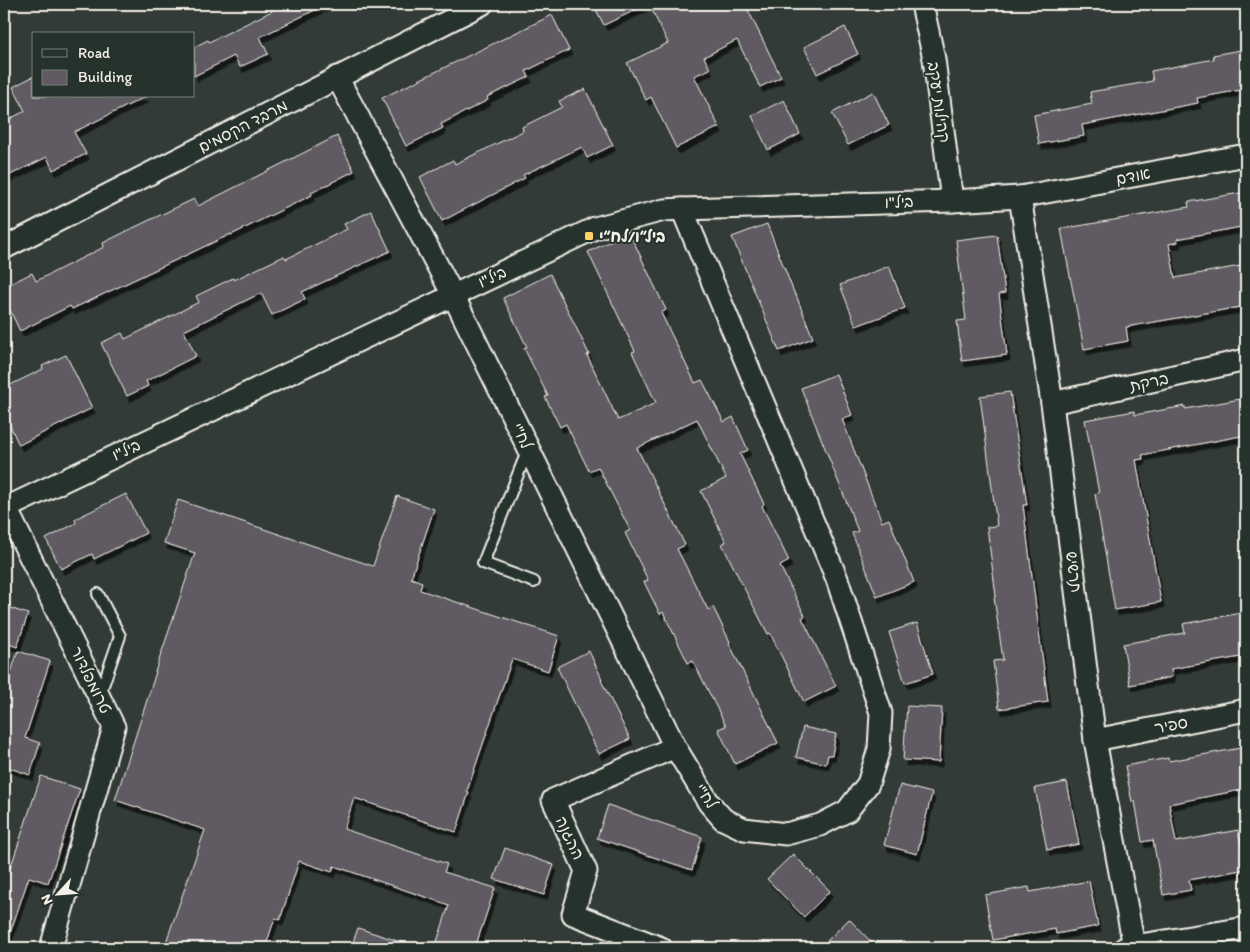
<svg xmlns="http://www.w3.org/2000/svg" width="1250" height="952" viewBox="0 0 1250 952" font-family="Itim,'Playpen Sans Hebrew',sans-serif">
<defs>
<filter id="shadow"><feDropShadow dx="3" dy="5.5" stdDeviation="0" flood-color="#0009"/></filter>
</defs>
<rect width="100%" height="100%" fill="#323b38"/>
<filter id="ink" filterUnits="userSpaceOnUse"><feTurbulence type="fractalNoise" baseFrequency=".02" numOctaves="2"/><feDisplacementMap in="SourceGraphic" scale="10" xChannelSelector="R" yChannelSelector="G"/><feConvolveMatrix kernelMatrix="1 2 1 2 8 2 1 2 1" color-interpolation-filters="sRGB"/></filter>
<g filter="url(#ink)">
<g fill="#615a63" stroke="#f4f1e8" filter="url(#shadow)">
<path d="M 268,4 L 327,4 L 260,37 L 268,54 L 240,67 L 234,56 L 194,76 L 194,47 L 208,40 L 209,42 L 272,11 Z"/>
<path d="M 593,4 L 648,4 L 604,25 Z"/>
<path d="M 649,4 L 745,4 L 781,77 L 760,87 L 737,40 L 704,57 L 710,69 L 694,76 L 719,127 L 676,148 L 651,97 L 646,100 L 627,63 L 668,43 Z"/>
<path d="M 552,15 L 569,50 L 526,71 L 529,77 L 487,97 L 488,100 L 441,124 L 443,128 L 406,146 L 382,98 Z"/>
<path d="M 845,27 L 858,54 L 817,74 L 804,47 Z"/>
<path d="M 1246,49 L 1246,89 L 1197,98 L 1198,103 L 1082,125 L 1084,136 L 1039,144 L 1034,115 L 1092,104 L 1090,92 L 1153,81 L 1151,71 L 1214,59 L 1213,55 Z"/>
<path d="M 34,76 L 34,96 L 147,96 L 74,132 L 86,154 L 53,170 L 47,157 L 4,178 L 4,122 L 25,111 L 13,87 Z"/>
<path d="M 585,89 L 613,145 L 587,158 L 582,147 L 523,175 L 525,178 L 442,221 L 420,177 L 453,160 L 455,164 L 523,131 L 522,127 L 562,107 L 559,101 Z"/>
<path d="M 873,92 L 889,125 L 848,145 L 832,113 Z"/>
<path d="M 784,100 L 800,134 L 768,150 L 752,116 Z"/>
<path d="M 337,136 L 354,171 L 311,193 L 312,195 L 231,235 L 231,234 L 72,309 L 70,306 L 20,331 L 4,298 L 4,287 L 32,273 L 36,281 L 104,247 L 103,243 L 133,228 L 194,199 L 198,206 Z"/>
<path d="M 1246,192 L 1246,226 L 1177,239 L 1178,242 L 1169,244 L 1175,278 L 1240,266 L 1246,306 L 1126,327 L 1128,341 L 1084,349 L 1061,229 L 1189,207 L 1188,202 Z"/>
<path d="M 371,211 L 390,251 L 302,292 L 305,299 L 272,315 L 261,293 L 184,331 L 196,356 L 146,381 L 148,386 L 127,396 L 101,343 L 122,333 L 125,339 L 199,302 L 196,296 L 233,278 L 234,280 L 284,256 L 286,259 L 347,229 L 344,224 Z"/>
<path d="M 767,224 L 795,295 L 796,295 L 813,338 L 779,351 L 732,237 Z"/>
<path d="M 629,232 L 666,310 L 661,313 L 695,383 L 702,380 L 724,422 L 733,417 L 748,450 L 740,454 L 764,504 L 762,506 L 789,561 L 780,566 L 805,616 L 802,618 L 836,686 L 804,702 L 770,633 L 768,634 L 742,584 L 722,544 L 726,542 L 701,491 L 726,478 L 697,419 L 637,448 L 685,545 L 677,549 L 708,610 L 713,607 L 730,642 L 729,643 L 778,743 L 735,764 L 718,729 L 726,726 L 693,661 L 688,663 L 663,612 L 660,614 L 644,582 L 648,580 L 625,533 L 630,530 L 598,467 L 589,471 L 566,424 L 560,427 L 545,397 L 548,396 L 524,348 L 527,347 L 503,298 L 550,274 L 589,354 L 587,355 L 618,420 L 656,403 L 632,352 L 635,351 L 588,252 Z"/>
<path d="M 997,235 L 1005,293 L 999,294 L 1007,355 L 962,361 L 957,321 L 966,320 L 956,240 Z"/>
<path d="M 889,266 L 905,308 L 856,326 L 840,285 Z"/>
<path d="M 66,355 L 92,408 L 19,445 L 4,413 L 4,388 L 43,369 L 42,366 Z"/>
<path d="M 836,374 L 852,415 L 842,419 L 882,522 L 889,519 L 914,582 L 877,597 L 852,533 L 858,531 L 801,388 Z"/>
<path d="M 1010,392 L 1027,505 L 1023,505 L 1048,702 L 999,709 L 993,661 L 1003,660 L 994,597 L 996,596 L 987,527 L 997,526 L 980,396 Z"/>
<path d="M 1246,398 L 1246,435 L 1142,455 L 1143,459 L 1136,460 L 1161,602 L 1115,610 L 1095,494 L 1099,493 L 1085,420 L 1134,411 L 1135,415 L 1185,406 L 1185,409 Z"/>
<path d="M 126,494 L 146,533 L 94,559 L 92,554 L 61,569 L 46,539 L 76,523 L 75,519 Z"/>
<path d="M 397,496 L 434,509 L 411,578 L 422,582 L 420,590 L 559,636 L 548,671 L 512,659 L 467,791 L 469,792 L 456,832 L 354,798 L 344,829 L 447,864 L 444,872 L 495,888 L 475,948 L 435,948 L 449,905 L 334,866 L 332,872 L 299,861 L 280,920 L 275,918 L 265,948 L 164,948 L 205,830 L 115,800 L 156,672 L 155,672 L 195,553 L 164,543 L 178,500 L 373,566 Z"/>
<path d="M 4,606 L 28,614 L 17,647 L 4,642 Z"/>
<path d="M 1246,612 L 1246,656 L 1171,669 L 1172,677 L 1130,685 L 1123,644 L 1185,633 L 1183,624 Z"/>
<path d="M 917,623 L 933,674 L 905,683 L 889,632 Z"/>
<path d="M 18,651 L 50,661 L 25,738 L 40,743 L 30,775 L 4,766 L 4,694 Z"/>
<path d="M 589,651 L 602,679 L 601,680 L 630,739 L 599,754 L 557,667 Z"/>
<path d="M 907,706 L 942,708 L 939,762 L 903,760 Z"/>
<path d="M 803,727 L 836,734 L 832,755 L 828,755 L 826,764 L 796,757 Z"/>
<path d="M 1246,747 L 1246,789 L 1169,804 L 1176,842 L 1238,830 L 1246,869 L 1189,880 L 1191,890 L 1163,895 L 1153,840 L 1142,842 L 1135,801 L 1132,802 L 1125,766 L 1168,758 L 1169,761 Z"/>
<path d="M 41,776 L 80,789 L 48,883 L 29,877 L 7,942 L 4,941 L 4,887 Z"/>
<path d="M 1067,782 L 1079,844 L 1047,850 L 1035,788 Z"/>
<path d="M 900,785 L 932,793 L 917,854 L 884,845 Z"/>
<path d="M 608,805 L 702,837 L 692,870 L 597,838 Z"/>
<path d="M 505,848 L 554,865 L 544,895 L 494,879 Z"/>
<path d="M 793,854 L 830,891 L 804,917 L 767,879 Z"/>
<path d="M 1089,881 L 1098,926 L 1056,934 L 1055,929 L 993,940 L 985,895 L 1029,887 L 1030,892 Z"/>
<path d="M 849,919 L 877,948 L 820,948 Z"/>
<path d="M 358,928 L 410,945 L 409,948 L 351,948 Z"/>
</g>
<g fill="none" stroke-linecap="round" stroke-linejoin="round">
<defs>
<g id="lane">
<path d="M 528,449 L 483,563 L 534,582"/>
<path d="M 98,594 L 120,636 L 100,694"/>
</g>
<g id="street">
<path d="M 922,4 L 934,59 L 952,201"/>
<path d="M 337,77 L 453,295 L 675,747 L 709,803 L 723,819 L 744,829 L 786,834 L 820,825 L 847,811 L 868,784 L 879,749 L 881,713 L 837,579 L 682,209"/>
<path d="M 1020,197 L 1052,403 L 1095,740 L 1134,946"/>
<path d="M 4,248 L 482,4"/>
<path d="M 1052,403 L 1246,360"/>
<path d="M 6,508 L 114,727 L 51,948"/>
<path d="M 4,509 L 595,228 L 664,210 L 682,209 L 952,201 L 1020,197 L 1246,155"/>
<path d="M 1095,740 L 1246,710"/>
<path d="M 661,948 L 573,914 L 586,871 L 553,800 L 675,747"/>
<path d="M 1125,948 L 1134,946 L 1246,928"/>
</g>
</defs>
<use href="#lane" stroke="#f4f1e8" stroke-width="14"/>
<use href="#street" stroke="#f4f1e8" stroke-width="25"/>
<use href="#lane" stroke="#26332d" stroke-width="10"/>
<use href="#street" stroke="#26332d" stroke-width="21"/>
</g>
</g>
<rect fill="#ffd166" stroke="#26332d" stroke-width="2" x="584" y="231" width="10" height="10" rx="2.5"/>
<g text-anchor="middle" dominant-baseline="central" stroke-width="4" stroke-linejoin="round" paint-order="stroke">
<g font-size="16" fill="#f4f1e8" stroke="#26332d">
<text transform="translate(939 102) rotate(82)">קהילות יעקב</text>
<text transform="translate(243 126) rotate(-27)">מרבד הקסמים</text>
<text transform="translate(1133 176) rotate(-11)">אודם</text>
<text transform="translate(899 202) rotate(-2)">ביל"ו</text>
<text transform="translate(492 277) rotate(-25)">ביל"ו</text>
<text transform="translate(1149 382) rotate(-12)">ברקת</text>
<text transform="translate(522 436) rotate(64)">לח"י</text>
<text transform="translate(126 450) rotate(-25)">ביל"ו</text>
<text transform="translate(1074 572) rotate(83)">תרשיש</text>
<text transform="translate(91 680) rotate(64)">טרומפלדור</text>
<text transform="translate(1171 725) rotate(-11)">ספיר</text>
<text transform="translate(706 796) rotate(55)">לח"י</text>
<text transform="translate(570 838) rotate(65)">ההגנה</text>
</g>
<g font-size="16" font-weight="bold" fill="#f4f1e8" stroke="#26332d" text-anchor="start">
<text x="599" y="236">ביל״ו/לח״י</text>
</g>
</g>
<rect width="1250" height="952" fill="none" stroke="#26332d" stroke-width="20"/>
<rect x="10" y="10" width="1230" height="932" fill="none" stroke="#f4f1e8" stroke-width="2" filter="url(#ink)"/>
<rect x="32" y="32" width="162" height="65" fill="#26332d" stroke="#787f78"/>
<rect x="42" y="49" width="25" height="8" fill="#26332d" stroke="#787f78"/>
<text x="78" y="58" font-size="15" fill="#f4f1e8">Road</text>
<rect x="42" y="70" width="25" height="15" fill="#615a63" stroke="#787f78"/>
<text x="78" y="82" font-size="15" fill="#f4f1e8">Building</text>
<g transform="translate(58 894) rotate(244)" stroke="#26332d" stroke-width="4" paint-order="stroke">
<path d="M0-4L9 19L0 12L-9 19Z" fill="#f4f1e8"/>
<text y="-8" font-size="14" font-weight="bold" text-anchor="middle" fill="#f4f1e8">N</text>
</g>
</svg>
